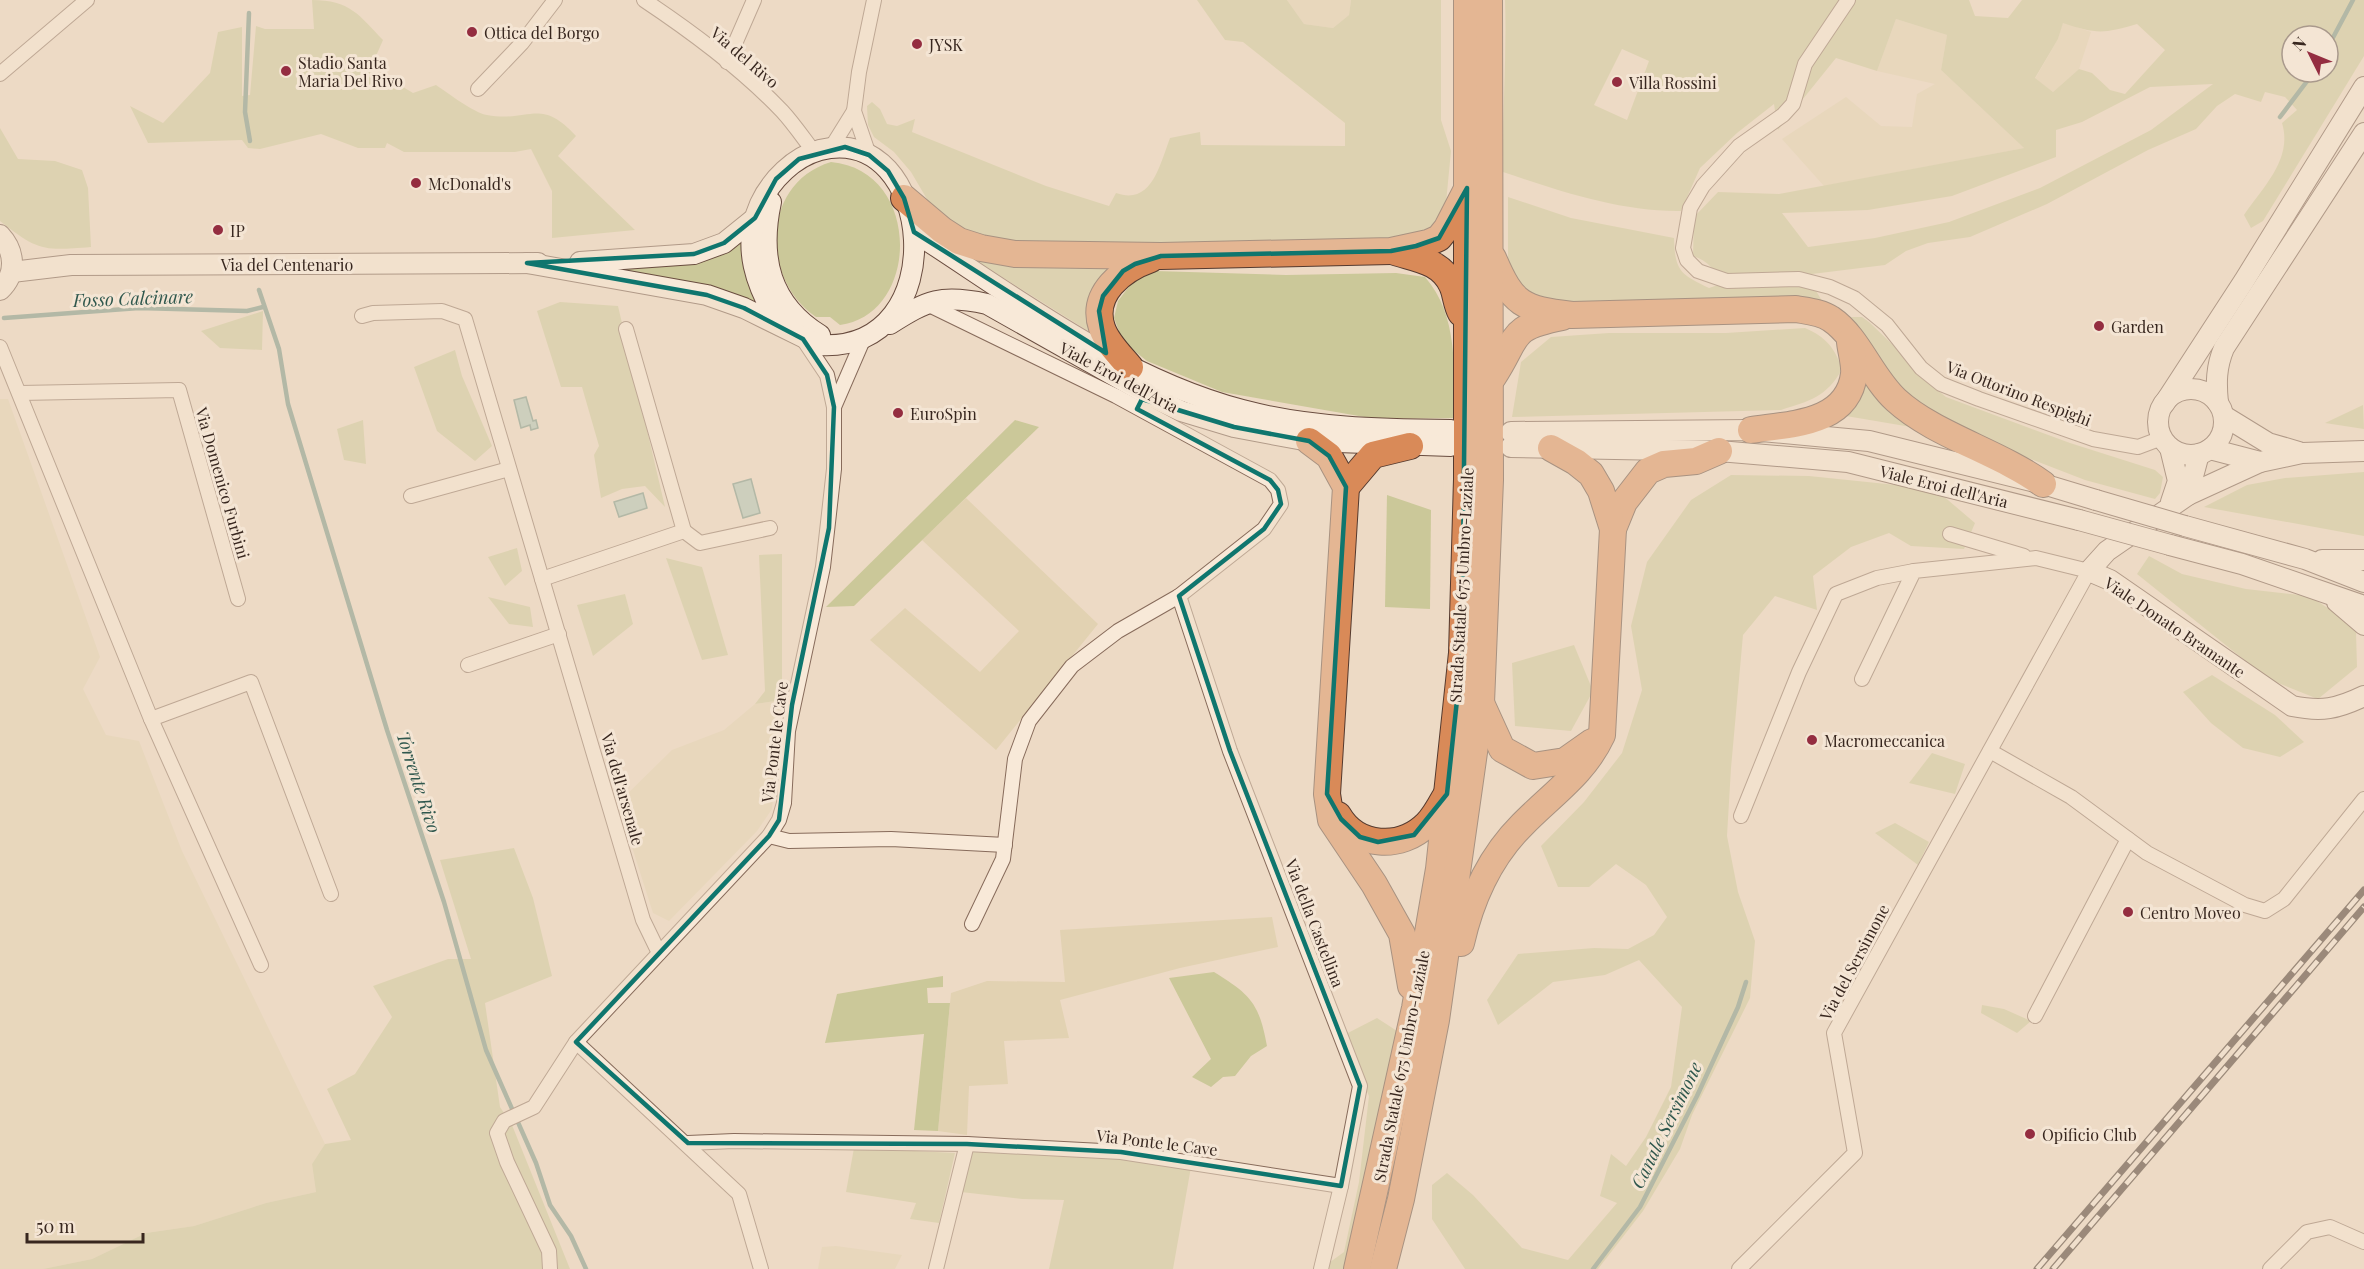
<svg xmlns="http://www.w3.org/2000/svg" width="2364" height="1269" viewBox="0 0 2364 1269" font-family="'Playfair Display',serif">
<rect width="100%" height="100%" fill="#eddac5"/>
<g fill="#e2d2b2">
<path d="M 1287,0 L 1351,0 L 1349,15 L 1333,28 L 1304,24 Z"/>
<path d="M 1896,19 L 1947,35 L 1941,70 L 2024,148 L 1824,186 L 1782,139 L 1846,97 L 1881,126 L 1912,127 L 1917,94 L 1935,84 L 1877,71 Z"/>
<path d="M 2063,22 L 2091,32 L 2079,69 L 2053,92 L 2035,79 L 2058,39 Z"/>
<path d="M 0,399 L 8,399 L 100,657 L 83,689 L 106,735 L 139,741 L 182,851 L 325,1144 L 312,1164 L 316,1192 L 266,1203 L 194,1226 L 146,1233 L 92,1259 L 43,1269 L 0,1269 Z"/>
<path d="M 966,498 L 1098,624 L 996,750 L 870,640 L 905,608 L 980,672 L 1019,631 L 922,540 Z"/>
<path d="M 782,700 L 772,809 L 757,831 L 669,921 L 653,913 L 618,803 L 672,750 L 724,730 L 755,704 Z"/>
<path d="M 1272,917 L 1278,947 L 1180,968 L 1060,1000 L 1069,1038 L 1004,1041 L 1008,1084 L 969,1086 L 967,1135 L 938,1131 L 951,993 L 987,981 L 1065,982 L 1060,930 Z"/>
<path d="M 836,1246 L 902,1255 L 895,1269 L 818,1269 L 822,1247 Z"/>
</g>
<g fill="#cbc899" fill-rule="evenodd">
<path d="M 312,0 C 350,0 359,15 383,40 L 369,72 L 380,73 L 413,93 L 436,85 C 448,93 474,113 487,115 C 529,123 540,96 576,136 L 558,156 L 635,230 L 552,238 L 552,191 L 531,149 L 515,152 L 404,152 L 387,143 L 385,148 L 358,148 L 321,134 L 260,149 L 248,148 L 242,140 L 148,143 L 130,106 L 163,123 L 210,73 L 218,32 L 242,27 L 242,96 L 250,95 L 256,26 L 265,29 L 314,29 Z"/>
<path d="M 1197,0 L 1287,0 L 1304,24 L 1333,28 L 1349,15 L 1351,0 L 1441,0 L 1441,120 L 1451,151 L 1446,203 L 1431,227 L 1417,235 L 1381,240 L 1009,244 L 955,226 L 934,211 L 911,172 L 894,152 L 874,137 L 868,125 L 867,106 L 872,102 L 880,109 L 887,124 L 897,126 L 915,119 L 912,132 L 1046,186 L 1109,206 L 1116,193 C 1152,206 1160,164 1170,138 L 1200,132 L 1201,145 L 1345,146 L 1345,123 L 1243,42 L 1225,40 Z"/>
<path d="M 1505,0 L 1969,0 L 1975,16 L 2008,18 L 2022,0 L 2364,0 L 2364,56 L 2263,221 L 2251,228 L 2244,215 C 2263,187 2293,159 2282,123 L 2297,110 L 2285,97 L 2265,92 L 2261,102 L 2235,94 L 2217,106 L 2196,129 L 2148,150 L 2047,204 L 1970,237 L 1928,243 L 1906,251 L 1885,265 L 1812,274 L 1812,284 L 1822,301 L 1556,302 L 1526,294 L 1508,265 L 1508,197 L 1571,218 L 1674,238 C 1675,271 1680,274 1709,288 L 1718,285 C 1717,270 1708,261 1693,256 L 1694,217 L 1718,192 L 1779,194 L 2024,148 L 1941,70 L 1947,35 L 1896,19 L 1877,71 L 1836,58 L 1778,130 L 1774,104 L 1737,133 L 1700,168 L 1681,211 C 1621,212 1559,191 1503,172 C 1502,114 1507,57 1505,0 ZM 2063,23 C 2096,34 2103,34 2137,24 L 2165,50 L 2125,94 L 2110,90 L 2092,73 L 2079,69 L 2053,92 L 2035,78 L 2058,39 ZM 2292,36 L 2328,36 L 2328,72 L 2292,72 ZM 1622,49 L 1649,61 L 1627,120 L 1594,105 ZM 2213,84 L 2151,130 L 2040,188 L 1949,222 L 1875,238 L 1808,247 L 1782,213 L 1868,210 L 1952,196 L 2056,157 L 2056,130 L 2082,122 L 2150,87 Z"/>
<path d="M 0,128 L 18,159 L 55,161 L 82,170 L 88,188 L 91,247 C 43,251 38,251 0,221 Z"/>
<path d="M 831,162 C 922,170 921,314 840,325 L 830,317 L 816,317 C 760,279 761,183 831,162 Z"/>
<path d="M 740,239 L 761,306 L 607,267 L 714,257 Z"/>
<path d="M 967,255 L 1116,265 C 1088,286 1086,301 1093,334 Z"/>
<path d="M 1155,271 L 1286,275 L 1396,273 L 1425,277 C 1459,316 1453,369 1456,418 L 1376,419 L 1222,392 L 1147,361 L 1123,342 L 1114,318 L 1118,301 L 1134,280 Z"/>
<path d="M 560,302 L 618,306 L 665,507 L 645,486 L 622,489 L 601,498 L 594,455 L 599,446 L 582,387 L 561,387 L 537,311 Z"/>
<path d="M 263,311 L 262,350 L 220,348 L 201,331 Z"/>
<path d="M 1851,317 L 1862,317 L 1869,322 L 1893,345 L 1914,371 L 1946,397 L 2070,443 L 2155,470 L 2163,477 L 2160,493 L 2155,499 L 2085,480 L 1974,437 L 1918,411 Z"/>
<path d="M 1805,328 C 1826,337 1835,348 1842,369 C 1827,397 1809,401 1781,410 L 1512,417 L 1521,362 L 1551,337 L 1609,333 L 1726,333 Z"/>
<path d="M 455,350 L 462,376 L 492,446 L 475,461 L 437,431 L 414,367 Z"/>
<path d="M 1866,382 L 1917,428 L 1840,415 L 1858,404 Z"/>
<path d="M 2363,405 L 2364,429 L 2325,423 Z"/>
<path d="M 363,420 L 366,464 L 344,460 L 337,429 Z"/>
<path d="M 1015,420 L 1039,427 L 854,606 L 826,607 Z"/>
<path d="M 2364,472 L 2364,536 L 2204,507 L 2247,485 L 2285,478 Z"/>
<path d="M 1731,475 L 1809,476 L 1935,489 L 1975,523 L 1964,549 L 1911,546 L 1889,533 L 1851,547 L 1813,576 L 1817,610 L 1775,596 L 1743,635 L 1731,768 L 1727,836 L 1738,892 L 1755,941 L 1750,998 L 1692,1115 L 1680,1149 L 1643,1211 L 1598,1269 L 1465,1269 L 1432,1219 L 1432,1185 L 1447,1173 L 1473,1195 L 1522,1248 L 1568,1260 L 1617,1203 L 1600,1196 L 1611,1154 L 1626,1166 L 1646,1137 L 1671,1087 L 1682,1007 L 1639,960 L 1605,975 L 1553,982 L 1498,1025 L 1487,1000 L 1518,954 L 1594,948 L 1628,949 L 1654,935 L 1667,917 L 1646,885 L 1616,864 L 1589,887 L 1558,887 L 1541,846 L 1584,802 L 1622,753 L 1642,690 L 1631,626 L 1647,562 L 1691,500 Z"/>
<path d="M 1387,495 L 1431,510 L 1430,609 L 1385,607 Z"/>
<path d="M 517,548 L 522,571 L 505,586 L 488,557 Z"/>
<path d="M 782,554 L 782,700 L 755,704 L 765,691 L 759,555 Z"/>
<path d="M 2149,556 L 2182,574 L 2246,589 L 2309,596 L 2331,610 L 2356,632 L 2357,667 L 2318,699 L 2268,679 L 2137,574 Z"/>
<path d="M 666,558 L 702,567 L 728,655 L 702,660 Z"/>
<path d="M 625,594 L 633,624 L 593,656 L 577,605 Z"/>
<path d="M 488,597 L 530,607 L 533,627 L 509,624 Z"/>
<path d="M 1574,645 L 1593,691 L 1571,731 L 1515,726 L 1512,663 Z"/>
<path d="M 2212,675 L 2275,715 L 2304,742 L 2280,757 L 2243,748 L 2211,723 L 2183,692 Z"/>
<path d="M 1932,753 L 1965,764 L 1955,794 L 1909,783 Z"/>
<path d="M 1895,823 L 1929,842 L 1918,865 L 1875,833 Z"/>
<path d="M 514,848 L 533,898 L 552,976 L 485,1003 L 500,1107 L 512,1125 L 570,1269 L 43,1269 L 92,1259 L 146,1233 L 194,1226 L 266,1203 L 316,1192 L 312,1164 L 325,1144 L 351,1140 L 327,1089 L 355,1074 L 392,1017 L 373,986 L 448,959 L 471,959 L 440,860 Z"/>
<path d="M 1214,972 C 1251,995 1259,1003 1267,1046 L 1251,1056 L 1235,1076 L 1223,1077 L 1211,1087 L 1192,1077 L 1211,1059 L 1169,978 Z"/>
<path d="M 943,976 L 943,987 L 927,988 L 928,1003 L 950,1003 L 938,1131 L 914,1130 L 924,1034 L 825,1043 L 837,994 Z"/>
<path d="M 1982,1005 L 2004,1009 L 2031,1021 L 2017,1033 L 1981,1013 Z"/>
<path d="M 1377,1018 L 1397,1031 L 1386,1100 L 1347,1269 L 1325,1269 L 1326,1265 L 1344,1252 L 1359,1182 L 1369,1096 L 1342,1036 Z"/>
<path d="M 854,1148 L 955,1153 L 939,1223 L 910,1219 L 916,1203 L 846,1192 Z"/>
<path d="M 972,1149 L 1117,1157 L 1191,1167 L 1173,1269 L 1049,1269 L 1064,1200 L 1022,1199 L 961,1192 Z"/>
</g>
<g fill="#a6c0b4" stroke="#6d8e80" stroke-width="1.5">
<path d="M 526,397 L 533,421 L 536,420 L 538,428 L 531,430 L 530,425 L 521,428 L 514,400 Z"/>
<path d="M 751,479 L 760,513 L 743,518 L 733,484 Z"/>
<path d="M 643,493 L 647,508 L 619,517 L 614,502 Z"/>
</g>
<g fill="none" stroke-linecap="round" stroke-linejoin="round">
<g stroke="#6d8e80" stroke-width="4.5">
<path d="M 249,13 L 245,112 L 250,141"/>
<path d="M 2328,47 L 2353,0"/>
<path d="M 2280,117 L 2314,72"/>
<path d="M 259,290 L 279,349 L 288,404 L 387,730 L 444,902 L 486,1050 L 536,1163 L 550,1205 L 571,1236 L 586,1269"/>
<path d="M 4,318 L 139,308 L 247,311 L 263,307"/>
<path d="M 1593,1269 L 1640,1207 L 1697,1096 L 1738,1007 L 1746,982"/>
</g>
<defs>
<g id="street">
<path d="M 644,0 C 692,32 742,69 782,111 C 794,124 804,139 814,152"/>
<path d="M 1848,0 L 1805,64 L 1793,104 L 1783,115 L 1739,146 L 1703,186 L 1690,208 L 1683,248 L 1687,260 L 1698,271 L 1727,281 L 1799,279 L 1830,287 L 1854,298 L 1887,325 L 1921,368 L 1941,384 L 1979,399 L 2093,439 L 2138,447 L 2162,438"/>
<path d="M 727,62 L 754,0"/>
<path d="M 0,74 L 87,0"/>
<path d="M 478,89 L 522,43 L 555,0"/>
<path d="M 831,148 L 854,111"/>
<path d="M 869,155 L 854,111 L 859,72 L 874,0"/>
<path d="M 925,303 L 1116,396 L 1270,480 L 1278,490 L 1281,504 L 1264,529 L 1179,596 L 1118,631 L 1072,666 L 1029,721 L 1015,759 L 1003,859 L 972,924"/>
<path d="M 362,316 L 373,313 L 442,311 L 465,319 L 643,920 L 659,953"/>
<path d="M 0,347 L 151,719 L 261,965"/>
<path d="M 20,393 L 179,390 L 238,599"/>
<path d="M 834,407 L 863,340"/>
<path d="M 411,496 L 509,469"/>
<path d="M 684,531 L 700,543 L 770,528"/>
<path d="M 1950,534 L 2024,556"/>
<path d="M 542,579 L 684,531 L 626,329"/>
<path d="M 1179,596 L 1230,751 L 1360,1086 L 1341,1186 L 1321,1269"/>
<path d="M 468,665 L 559,634"/>
<path d="M 151,719 L 251,682 L 331,894"/>
<path d="M 1990,751 L 2071,797 L 2147,853 L 2245,905 L 2265,911 L 2284,899 L 2364,799"/>
<path d="M 1741,816 L 1799,672 L 1836,594 L 1877,578 L 1914,571"/>
<path d="M 769,836 L 789,841 L 891,839 L 1005,845"/>
<path d="M 2035,1016 L 2128,839"/>
<path d="M 688,1143 L 734,1141 L 967,1144 L 1121,1152 L 1341,1186"/>
<path d="M 550,1269 L 549,1251 L 507,1162 L 497,1133 L 504,1121 L 534,1107 L 576,1042"/>
<path d="M 761,1269 L 739,1194 L 576,1042 L 769,836 L 779,820 L 784,803 L 788,731 L 823,567 L 834,469 L 834,407 L 827,375 L 803,339"/>
<path d="M 936,1269 L 967,1144"/>
<path d="M 1739,1269 L 1855,1153 L 1834,1033 L 2089,571 L 2036,558 L 1914,571 L 1862,679"/>
<path d="M 2270,1269 L 2307,1232 L 2330,1227 L 2364,1242"/>
</g>
<g id="secondary">
<path d="M 771,202 C 759,258 770,304 820,335"/>
<path d="M 914,232 C 1018,299 1121,378 1242,410 C 1310,428 1380,429 1451,430"/>
<path d="M 0,235 C 15,251 17,274 0,290"/>
<path d="M 580,262 L 694,254 L 724,243 L 755,218"/>
<path d="M 527,263 L 707,295 L 744,308 L 819,345 C 956,354 935,121 820,150 C 794,157 771,180 760,204 C 741,247 756,286 779,324"/>
<path d="M 12,272 L 71,265 L 538,263"/>
<path d="M 890,324 C 928,300 941,294 987,304 L 1152,397 L 1181,411 L 1234,427 L 1309,441 L 1451,446"/>
<circle cx="2191" cy="422" r="33"/>
<path d="M 2218,403 C 2216,383 2216,367 2224,348 L 2364,133"/>
<path d="M 2164,404 L 2244,281 L 2364,87"/>
<path d="M 2224,416 L 2268,443 L 2299,452"/>
<path d="M 1511,432 L 1751,430 L 1869,441 L 2043,484 L 2096,500"/>
<path d="M 1511,447 L 1719,451 L 1848,462 L 2079,520"/>
<path d="M 2170,448 L 2178,481 L 2171,502"/>
<path d="M 2210,449 L 2260,462 L 2302,453 L 2364,451"/>
<path d="M 2199,454 L 2188,495 L 2107,551 L 2089,571 L 2110,580 L 2292,706 C 2322,712 2337,709 2364,696"/>
<path d="M 2188,495 L 2260,462"/>
<path d="M 2185,526 L 2305,559 L 2364,582"/>
<path d="M 2170,545 L 2242,564 L 2364,606"/>
<path d="M 2322,560 L 2364,560"/>
<path d="M 2337,602 L 2364,625"/>
</g>
<g id="highway">
<path d="M 904,198 L 942,230 L 959,241 L 981,248 L 1015,254 L 1161,256 L 1391,251 L 1428,243 L 1439,238 L 1447,228 L 1466,191"/>
<path d="M 1395,252 C 1417,259 1441,261 1452,285 C 1456,293 1456,304 1461,313"/>
<path d="M 1493,258 C 1513,305 1522,309 1572,315 L 1796,309 C 1807,311 1821,312 1831,319 C 1858,337 1871,377 1896,400 C 1934,435 1999,452 2043,484"/>
<path d="M 1130,367 C 1120,355 1107,343 1102,328 C 1090,293 1123,269 1151,259"/>
<path d="M 1493,377 C 1520,336 1507,328 1562,317"/>
<path d="M 1751,430 C 1791,424 1848,424 1854,374 C 1855,364 1851,352 1850,342"/>
<path d="M 1309,441 L 1329,456 L 1346,487 L 1327,794 L 1331,820 L 1374,884 L 1402,934 L 1411,986"/>
<path d="M 1346,487 L 1373,455 L 1410,446"/>
<path d="M 1613,529 L 1624,502 L 1648,471 L 1664,464 L 1696,461 L 1719,451"/>
<path d="M 1481,703 L 1502,749 L 1533,766 L 1565,761 L 1592,742"/>
<path d="M 1338,815 C 1357,848 1401,850 1427,824 C 1434,817 1440,806 1445,797"/>
<path d="M 1461,943 C 1471,899 1490,857 1522,825 C 1551,795 1584,774 1602,735 L 1613,529 L 1601,491 L 1591,474 L 1576,462 L 1551,448"/>
<path d="M 1357,1269 L 1415,1008 L 1439,869 L 1462,653 L 1467,479 L 1467,0"/>
<path d="M 1383,1269 L 1401,1199 L 1436,1020 L 1481,703 L 1490,480 L 1489,0"/>
</g>
</defs>
<use href="#street" stroke="#876b5b" stroke-width="16"/>
<use href="#secondary" stroke="#694c3f" stroke-width="22"/>
<use href="#highway" stroke="#553a2f" stroke-width="28"/>
<use href="#street" stroke="#f8e9d8" stroke-width="14"/>
<use href="#secondary" stroke="#f8e9d8" stroke-width="20"/>
<use href="#highway" stroke="#d98a58" stroke-width="26"/>
<defs>
<g id="rail">
<path d="M 2037,1269 L 2364,890"/>
<path d="M 2053,1269 L 2364,907"/>
</g>
</defs>
<use href="#rail" stroke="#38271f" stroke-width="7"/>
<use href="#rail" stroke="#f4e5d4" stroke-width="4.5" stroke-dasharray="14" stroke-linecap="butt"/>
<defs>
<g id="secondary-bridge">
<path d="M 2096,500 L 2185,526"/>
<path d="M 2079,520 L 2170,545"/>
</g>
</defs>
<use href="#secondary-bridge" stroke="#694c3f" stroke-width="22" stroke-linecap="butt"/>
<use href="#secondary-bridge" stroke="#f8e9d8" stroke-width="20"/>
</g>
<path d="M0 0H2364V1269H0ZM 845,147 L 869,155 L 888,171 L 904,198 L 914,232 L 1106,353 L 1099,311 L 1103,296 L 1123,271 L 1135,264 L 1161,256 L 1391,251 L 1416,246 L 1439,238 L 1467,188 L 1462,653 L 1447,794 L 1414,835 L 1378,842 L 1360,837 L 1341,819 L 1327,794 L 1346,487 L 1329,456 L 1309,441 L 1234,427 L 1142,399 L 1137,409 L 1270,480 L 1278,490 L 1281,504 L 1264,529 L 1179,596 L 1230,751 L 1360,1086 L 1341,1186 L 1121,1152 L 967,1144 L 688,1143 L 576,1042 L 769,836 L 779,820 L 792,705 L 829,528 L 834,407 L 827,375 L 803,339 L 744,308 L 707,295 L 527,263 L 694,254 L 724,243 L 755,218 L 776,179 L 799,159 Z" fill="#eddac5" fill-opacity=".55" fill-rule="evenodd"/>
<path fill="none" stroke="#0f766e" stroke-width="4.5" stroke-linejoin="round" d="M 845,147 L 869,155 L 888,171 L 904,198 L 914,232 L 1106,353 L 1099,311 L 1103,296 L 1123,271 L 1135,264 L 1161,256 L 1391,251 L 1416,246 L 1439,238 L 1467,188 L 1462,653 L 1447,794 L 1414,835 L 1378,842 L 1360,837 L 1341,819 L 1327,794 L 1346,487 L 1329,456 L 1309,441 L 1234,427 L 1142,399 L 1137,409 L 1270,480 L 1278,490 L 1281,504 L 1264,529 L 1179,596 L 1230,751 L 1360,1086 L 1341,1186 L 1121,1152 L 967,1144 L 688,1143 L 576,1042 L 769,836 L 779,820 L 792,705 L 829,528 L 834,407 L 827,375 L 803,339 L 744,308 L 707,295 L 527,263 L 694,254 L 724,243 L 755,218 L 776,179 L 799,159 Z"/>
<g fill="#942d40" stroke="#f4e5d4" stroke-width="2">
<circle cx="472" cy="32" r="6"/>
<circle cx="917" cy="44" r="6"/>
<circle cx="286" cy="71" r="6"/>
<circle cx="1617" cy="82" r="6"/>
<circle cx="416" cy="183" r="6"/>
<circle cx="218" cy="230" r="6"/>
<circle cx="2099" cy="326" r="6"/>
<circle cx="898" cy="413" r="6"/>
<circle cx="1812" cy="740" r="6"/>
<circle cx="2128" cy="912" r="6"/>
<circle cx="2030" cy="1134" r="6"/>
</g>
<g text-anchor="middle" dominant-baseline="central" stroke-width="6" stroke-linejoin="round" paint-order="stroke">
<g font-size="16" fill="#38271f" stroke="#f4e5d4" text-anchor="start">
<text x="484" y="32">Ottica del Borgo</text>
<text x="929" y="44">JYSK</text>
<text x="298" y="62">Stadio Santa<tspan x="298" dy="18">Maria Del Rivo</tspan></text>
<text x="1629" y="82">Villa Rossini</text>
<text x="428" y="183">McDonald's</text>
<text x="230" y="230">IP</text>
<text x="2111" y="326">Garden</text>
<text x="910" y="413">EuroSpin</text>
<text x="1824" y="740">Macromeccanica</text>
<text x="2140" y="912">Centro Moveo</text>
<text x="2042" y="1134">Opificio Club</text>
</g>
<g font-size="16" fill="#38271f" stroke="#f4e5d4">
<text transform="translate(745 57) rotate(41)">Via del Rivo</text>
<text x="287" y="264">Via del Centenario</text>
<text transform="translate(1119 377) rotate(28)">Viale Eroi dell'Aria</text>
<text transform="translate(2019 393) rotate(21)">Via Ottorino Respighi</text>
<text transform="translate(223 483) rotate(74)">Via Domenico Furbini</text>
<text transform="translate(1944 486) rotate(14)">Viale Eroi dell'Aria</text>
<text transform="translate(1461 585) rotate(-87)">Strada Statale 675 Umbro-Laziale</text>
<text transform="translate(2175 627) rotate(34)">Viale Donato Bramante</text>
<text transform="translate(774 742) rotate(-83)">Via Ponte le Cave</text>
<text transform="translate(623 789) rotate(74)">Via dell'arsenale</text>
<text transform="translate(1315 923) rotate(69)">Via della Castellina</text>
<text transform="translate(1854 962) rotate(-62)">Via del Sersimone</text>
<text transform="translate(1401 1066) rotate(-79)">Strada Statale 675 Umbro-Laziale</text>
<text transform="translate(1157 1142) rotate(7)">Via Ponte le Cave</text>
</g>
<g font-size="18" font-style="italic" fill="#2f574d" stroke="#f4e5d4">
<text transform="translate(133 298) rotate(-2)">Fosso Calcinare</text>
<text transform="translate(419 782) rotate(72)">Torrente Rivo</text>
<text transform="translate(1666 1125) rotate(-64)">Canale Sersimone</text>
</g>
</g>
<g transform="translate(2310 54) rotate(313)"><circle r="28" fill="#f4e5d4" stroke="#a9998c" stroke-width="1.5"/>
<path d="M0-4.5L10 22L0 15L-10 22Z" fill="#942d40"/>
<text y="-9" font-size="16" font-weight="bold" text-anchor="middle" fill="#38271f">N</text>
</g>
<path d="M27 1233v9h116v-9" fill="none" stroke="#38271f" stroke-width="3"/>
<text x="36" y="1233" font-size="18" fill="#38271f" stroke="#f4e5d4" stroke-width="4.5" paint-order="stroke">50 m</text>
</svg>
